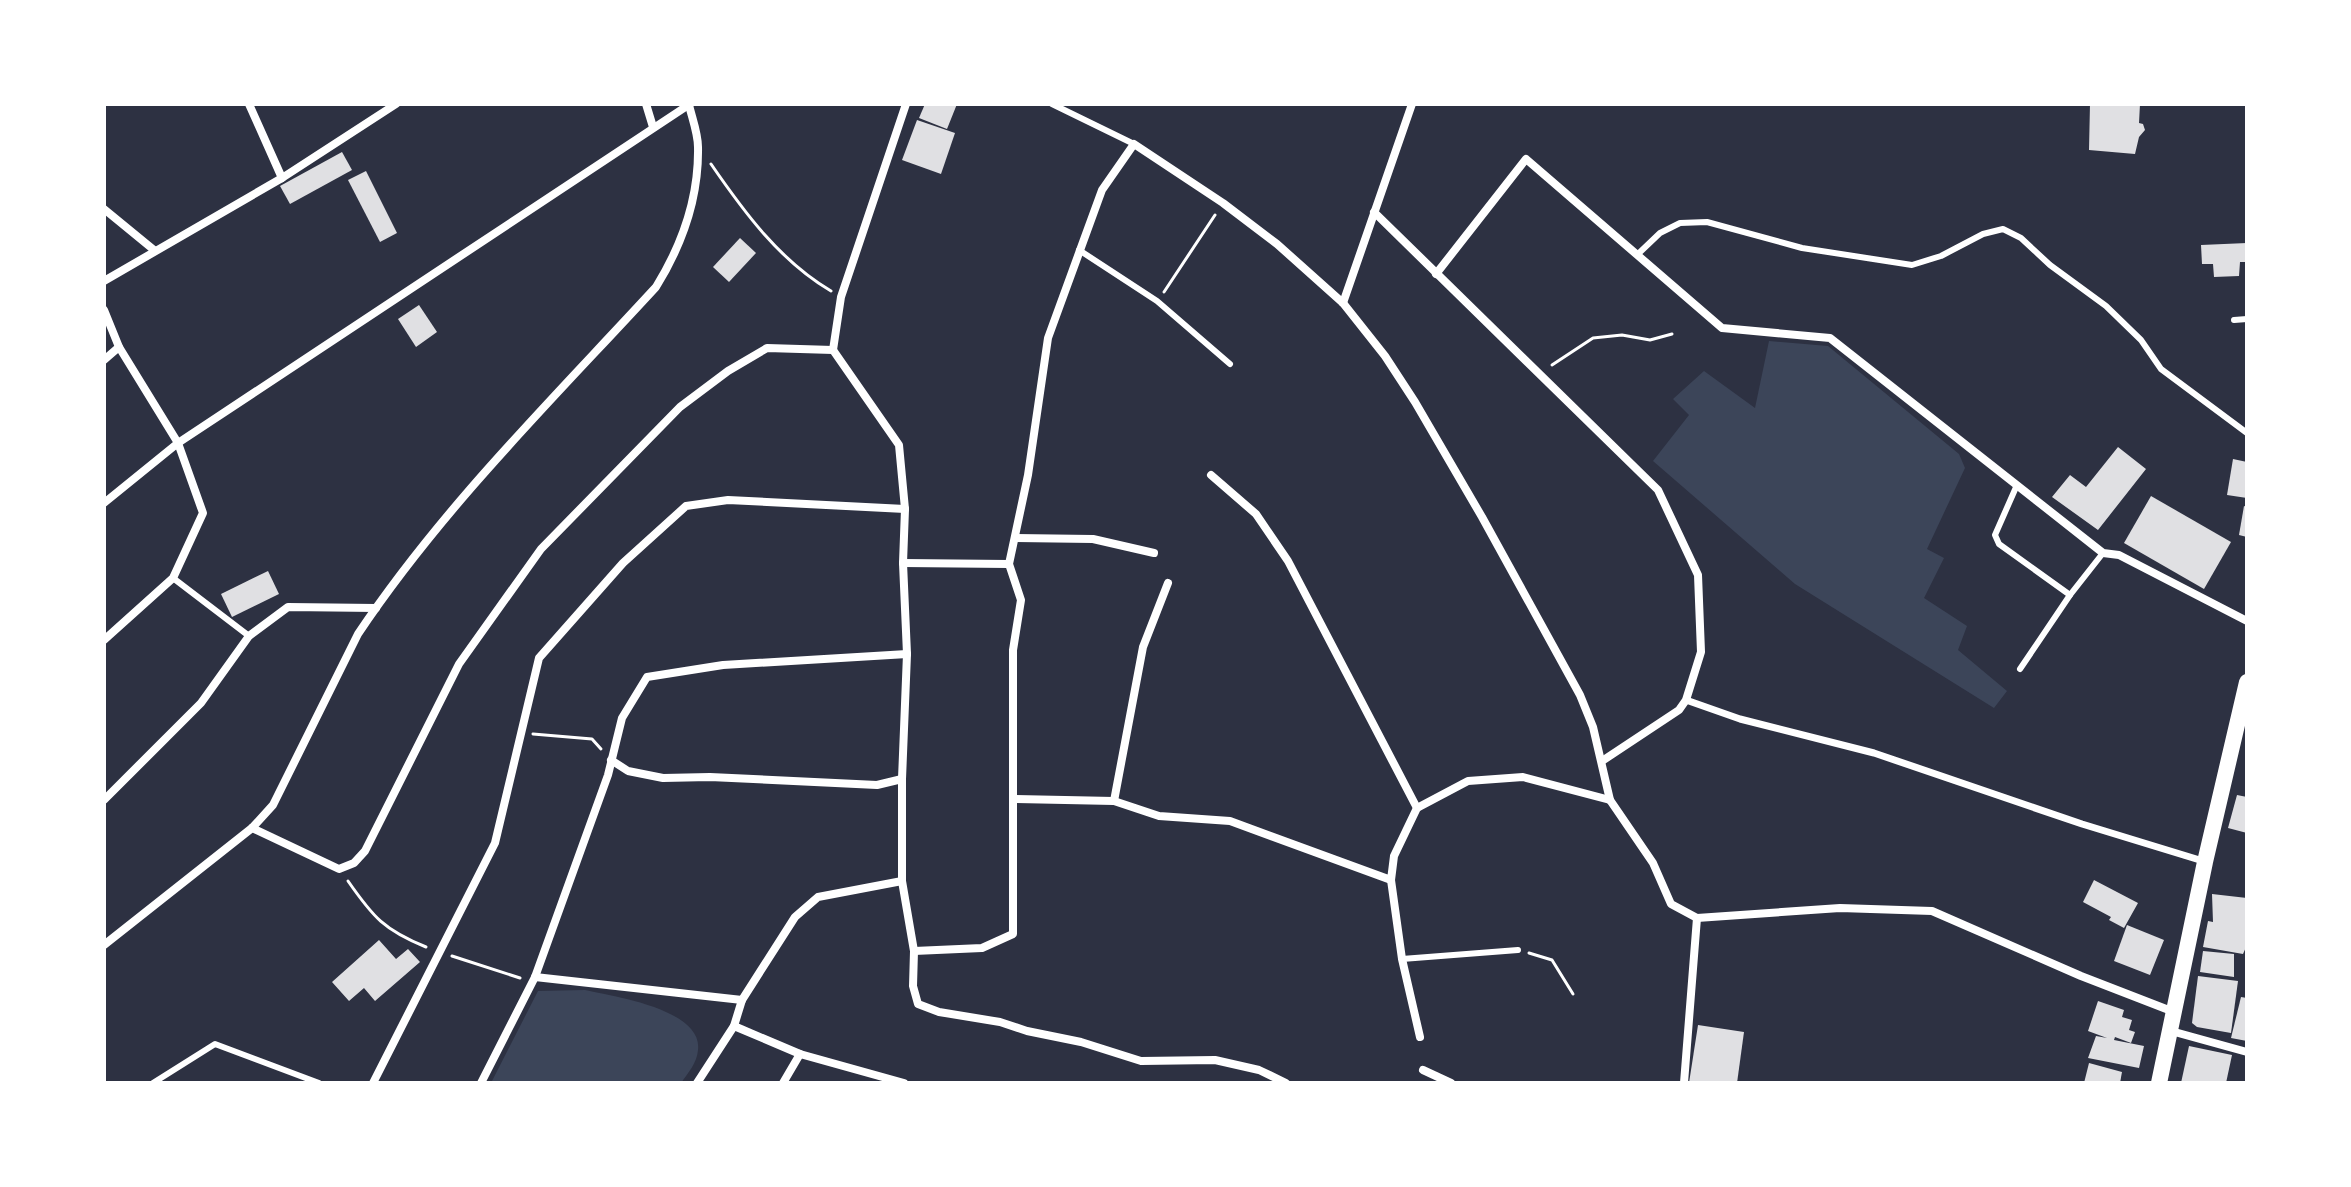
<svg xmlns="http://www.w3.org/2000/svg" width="2351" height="1187" viewBox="0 0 2351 1187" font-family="'PT Sans Narrow',sans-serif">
<rect width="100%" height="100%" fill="#2d3142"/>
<g fill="#3c4559">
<path d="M 1769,341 L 1828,346 L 1959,454 L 1965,468 L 1927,549 L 1944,558 L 1924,598 L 1967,626 L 1958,650 L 2007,691 L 1994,708 L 1795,584 L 1653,461 L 1689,415 L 1673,399 L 1704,371 L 1755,408 Z"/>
<path d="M 585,990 C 612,996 703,1009 698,1050 C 697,1063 688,1073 681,1083 L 491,1083 L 538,991 Z"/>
</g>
<g fill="#e0e0e3">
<path d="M 925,104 L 957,104 L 947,129 L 919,118 Z"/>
<path d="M 2090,104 L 2140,104 L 2139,123 L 2143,124 L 2145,130 L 2139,137 L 2135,154 L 2089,150 Z"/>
<path d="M 917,120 L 955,133 L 941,174 L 902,160 Z"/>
<path d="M 342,152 L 352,170 L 290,204 L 280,186 Z"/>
<path d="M 366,171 L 397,233 L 380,242 L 348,180 Z"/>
<path d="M 740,238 L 756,253 L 729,282 L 713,267 Z"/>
<path d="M 2247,243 L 2247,262 L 2240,262 L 2239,276 L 2214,277 L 2213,264 L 2202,264 L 2201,245 Z"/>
<path d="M 419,305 L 437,332 L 416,347 L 398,319 Z"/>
<path d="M 2118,447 L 2146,469 L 2098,530 L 2052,497 L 2070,475 L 2086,487 Z"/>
<path d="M 2233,459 L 2247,462 L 2247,498 L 2227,495 Z"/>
<path d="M 2151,496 L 2231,542 L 2204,589 L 2124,543 Z"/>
<path d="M 2244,506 L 2247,507 L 2247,537 L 2239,535 Z"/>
<path d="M 268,571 L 279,594 L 232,617 L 221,594 Z"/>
<path d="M 2237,795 L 2247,797 L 2247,833 L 2228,828 Z"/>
<path d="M 2094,880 L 2138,903 L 2124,928 L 2109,920 L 2111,917 L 2083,902 Z"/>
<path d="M 2212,894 L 2247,898 L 2247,945 L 2243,954 L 2203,947 L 2208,921 L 2213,922 Z"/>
<path d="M 2127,925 L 2164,940 L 2150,975 L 2114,961 Z"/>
<path d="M 379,940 L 396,959 L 408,949 L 420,962 L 375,1001 L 364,988 L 349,1001 L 332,982 Z"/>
<path d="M 2203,951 L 2234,954 L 2234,977 L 2200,972 Z"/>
<path d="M 2198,976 L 2238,981 L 2231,1033 L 2197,1027 L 2192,1023 Z"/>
<path d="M 2241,997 L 2247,998 L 2247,1041 L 2231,1038 Z"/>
<path d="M 2098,1001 L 2124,1010 L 2122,1017 L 2132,1020 L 2129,1030 L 2135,1032 L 2131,1043 L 2115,1037 L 2114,1040 L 2144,1046 L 2139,1068 L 2088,1058 L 2096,1036 L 2107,1038 L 2088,1031 Z"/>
<path d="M 1698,1025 L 1744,1032 L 1737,1083 L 1689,1083 Z"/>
<path d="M 2189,1046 L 2232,1055 L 2226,1083 L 2181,1083 Z"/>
<path d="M 2089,1063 L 2122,1072 L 2120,1083 L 2084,1083 Z"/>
</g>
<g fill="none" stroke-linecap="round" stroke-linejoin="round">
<g stroke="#fff" stroke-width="3">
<path d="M 711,164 C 744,212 780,261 831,291"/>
<path d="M 1164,292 L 1215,215"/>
<path d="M 1552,365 L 1593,338 L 1622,335 L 1650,340 L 1672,334"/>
<path d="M 533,734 L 592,739 L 601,749"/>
<path d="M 348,881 C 373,917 384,930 426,947"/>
<path d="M 1529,953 L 1552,960 L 1573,994"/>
<path d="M 452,956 L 520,978"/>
</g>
<g stroke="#fff" stroke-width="6">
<path d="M 1052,104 L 1134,144"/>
<path d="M 1079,250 L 1157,301 L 1230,364"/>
<path d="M 1637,255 L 1660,233 L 1680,223 L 1707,222 L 1802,248 L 1912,265 L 1941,256 L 1983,234 L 2003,229 L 2021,238 L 2050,265 L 2106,306 L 2141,340 L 2161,369 L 2247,433"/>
<path d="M 2234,320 L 2247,319"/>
<path d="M 2017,485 L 1995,535 L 1999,544 L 2070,595"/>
<path d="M 173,578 L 249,636"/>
<path d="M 2020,669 L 2070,595 L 2103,553"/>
<path d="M 1402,959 L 1518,950"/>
<path d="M 153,1083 L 215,1044 L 319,1083"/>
</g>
<path stroke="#fff" stroke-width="7" d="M 1686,700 L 1740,719 L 1874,753 L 2082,824 L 2203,861"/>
<g stroke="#fff" stroke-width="8">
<path d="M 249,104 L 282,178"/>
<path d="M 646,104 L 653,127"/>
<path d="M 104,209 L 154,250"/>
<path d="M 1374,212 L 1658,490 L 1698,575 L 1701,652 L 1686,700 L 1679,710 L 1602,761"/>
<path d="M 1436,274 L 1526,159 L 1722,328 L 1830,338 L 2103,553 L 2119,555 L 2247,621"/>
<path d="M 104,281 L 282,178 L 396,104"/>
<path d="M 1343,303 L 1412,104"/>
<path d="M 104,310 L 119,347 L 178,443 L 203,513 L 173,578 L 104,640"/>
<path d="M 833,350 L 841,297 L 906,104"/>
<path d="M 104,360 L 119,347"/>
<path d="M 1211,475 L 1256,514 L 1288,561 L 1417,808"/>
<path d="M 104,503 L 178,443 L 690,104"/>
<path d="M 1015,538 L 1093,539 L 1154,553"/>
<path d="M 903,563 L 1009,564"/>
<path d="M 611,760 L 628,771 L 663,778 L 710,777 L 877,785 L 902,779"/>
<path d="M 1013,799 L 1114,801 L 1159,816 L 1230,821 L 1391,880 L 1394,856 L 1417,808 L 1468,781 L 1523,777 L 1610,800 L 1653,863 L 1671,904 L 1697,918"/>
<path d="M 104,800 L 201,703 L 249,636 L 288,607 L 376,608"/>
<path d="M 1114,801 L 1143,647 L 1168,583"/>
<path d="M 252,828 L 339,869 L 354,863 L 365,851 L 459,664 L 541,549 L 680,407 L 728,371 L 767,348 L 833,350 L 899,445 L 905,509 L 903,563 L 907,654 L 902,779 L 902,881 L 914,951 L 913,986 L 918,1004 L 939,1012 L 1000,1022 L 1027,1031 L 1081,1042 L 1141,1061 L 1215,1060 L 1259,1070 L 1286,1083"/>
<path d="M 1391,880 L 1402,959 L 1420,1037"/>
<path d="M 1697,918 L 1840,908 L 1932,911 L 2081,976 L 2174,1012"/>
<path d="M 104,945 L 252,828 L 273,805 L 358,634 C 443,507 553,399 656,287 C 682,245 699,197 698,147 C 698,133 692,118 689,105"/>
<path d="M 914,951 L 982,948 L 1013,934 L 1013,650 L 1021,600 L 1009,564 L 1028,475 L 1048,338 L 1102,190 L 1134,144 L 1223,203 L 1277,244 L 1343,303 L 1385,356 L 1415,402 L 1482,517 L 1580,695 L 1593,727 L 1610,800"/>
<path d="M 535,977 L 742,1000"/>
<path d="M 734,1026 L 800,1054 L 904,1083"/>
<path d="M 2171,1031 L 2247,1052"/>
<path d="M 1423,1070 L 1451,1083"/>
<path d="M 373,1083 L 495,843 L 539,658 L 623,563 L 686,506 L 728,500 L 905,509"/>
<path d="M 481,1083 L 535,977 L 608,775 L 622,718 L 647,677 L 723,665 L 907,654"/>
<path d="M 697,1083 L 734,1026 L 742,1000 L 795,917 L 818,897 L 902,881"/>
<path d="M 783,1083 L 800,1054"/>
<path d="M 1684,1083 L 1697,918"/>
</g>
<path stroke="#fff" stroke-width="16" d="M 2159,1083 L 2205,862 L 2247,682"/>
</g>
<rect width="2351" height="1187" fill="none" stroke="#ffffff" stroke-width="212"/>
</svg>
